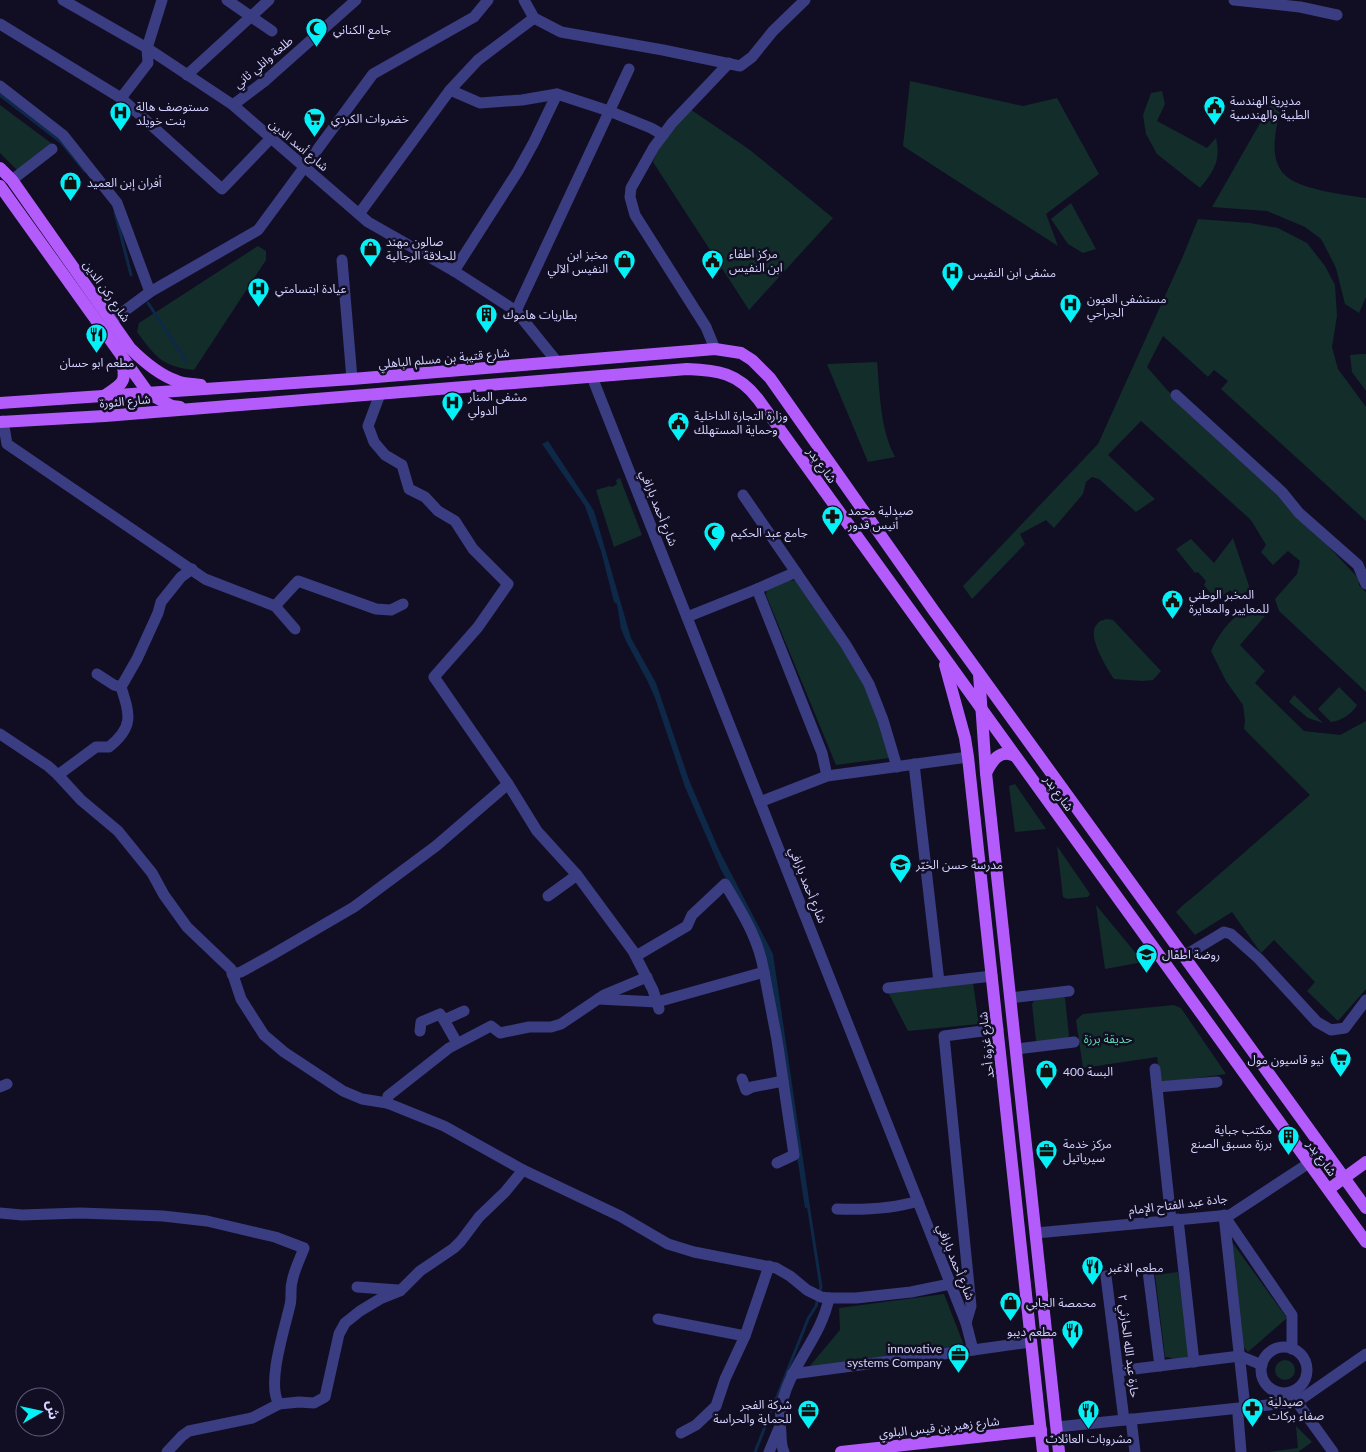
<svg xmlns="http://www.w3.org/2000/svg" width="1366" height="1452" viewBox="0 0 1366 1452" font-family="Lato,'Noto Sans Arabic',sans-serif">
<rect width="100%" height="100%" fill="#110e23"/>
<g fill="#122d2a">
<path d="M 910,81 L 1023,106 L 1057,98 L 1099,174 L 1046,214 L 1058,246 L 903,146 Z"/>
<path d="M 1162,91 L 1165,104 L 1157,121 L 1207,148 L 1216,138 C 1221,161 1214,171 1200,188 L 1157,154 L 1146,134 L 1143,115 L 1151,93 Z"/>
<path d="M 1271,104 L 1280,113 C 1275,131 1269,160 1285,175 C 1300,190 1346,195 1366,198 L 1366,297 L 1359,313 L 1345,304 L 1336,268 L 1329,254 L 1321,239 L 1305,227 L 1267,211 L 1212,207 Z"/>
<path d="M 0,105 L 51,143 L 17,170 L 0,153 Z"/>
<path d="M 690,109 L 750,150 L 833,218 L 749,310 L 653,162 L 663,138 Z"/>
<path d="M 1071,203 L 1096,249 L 1083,253 L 1068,244 L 1051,219 Z"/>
<path d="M 1198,219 L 1250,223 L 1278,228 L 1307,243 L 1325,266 L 1335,285 L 1337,316 L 1332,347 L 1338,369 L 1366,407 L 1366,521 L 1221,389 L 1228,381 L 1214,370 L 1208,377 L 1163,336 L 1147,367 L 1168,391 L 1274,488 L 1359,579 L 1359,585 L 1366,592 L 1366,692 L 1279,611 L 1275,599 L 1297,574 L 1300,561 L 1288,551 L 1273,565 L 1261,552 L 1266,545 L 1251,520 L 1141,421 L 1108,455 L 1155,499 L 1136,512 L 1099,479 L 1092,477 L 1086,482 L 1083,494 L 1054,528 L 1046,520 L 1020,534 L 1025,544 L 972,599 L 963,586 L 1098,444 L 1183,256 Z"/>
<path d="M 258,246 L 266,251 L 266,260 L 194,370 C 161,366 156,357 137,332 L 139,323 Z"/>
<path d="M 1361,354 L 1366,354 L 1366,391 L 1352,372 L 1350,355 Z"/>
<path d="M 877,362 C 880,394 880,428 895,457 L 868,462 L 827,364 Z"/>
<path d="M 620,478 L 642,535 L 614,547 L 596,490 L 610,486 L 612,487 L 617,484 L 616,480 Z"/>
<path d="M 1233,538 L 1250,589 L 1238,598 L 1230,590 L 1217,601 L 1204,585 L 1206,581 L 1198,572 L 1195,573 L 1176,549 L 1191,539 L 1214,563 Z"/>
<path d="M 798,580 L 861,678 L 876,712 L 889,758 L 836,765 L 766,595 L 767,588 L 783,581 Z"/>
<path d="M 1255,607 L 1265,616 L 1240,645 L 1265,671 L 1255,683 L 1304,731 L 1340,735 L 1366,721 L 1366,989 L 1338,1021 L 1307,991 L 1315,982 L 1274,940 L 1261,953 L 1232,912 L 1195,935 L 1176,912 L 1182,906 L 1199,892 L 1310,795 L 1244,729 L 1245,720 L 1243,705 L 1226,681 L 1211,651 C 1220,632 1234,612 1255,607 Z"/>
<path d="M 1107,619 L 1113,620 L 1161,671 L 1153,680 L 1142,681 L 1114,679 C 1107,668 1089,640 1095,627 C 1096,625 1098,623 1100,621 Z"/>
<path d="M 1339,687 L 1357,705 C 1352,714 1341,721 1331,722 L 1318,709 Z"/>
<path d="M 1294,695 L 1323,723 L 1308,718 L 1289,702 Z"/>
<path d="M 1015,784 L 1046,829 L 1015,832 L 1009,786 Z"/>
<path d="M 1057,846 L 1090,894 L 1088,897 L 1067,899 L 1063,897 Z"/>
<path d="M 1096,905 L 1143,962 L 1105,969 Z"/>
<path d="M 973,983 L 979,1024 L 908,1031 L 888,992 Z"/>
<path d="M 1061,996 L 1065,998 L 1069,1036 L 1064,1040 L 1039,1042 L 1036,1041 L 1032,1004 L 1036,998 Z"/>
<path d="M 1174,1005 L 1181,1008 L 1226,1074 L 1161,1083 L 1157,1057 L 1083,1068 L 1076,1020 L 1083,1014 Z"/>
<path d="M 1229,1238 L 1287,1318 L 1248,1352 L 1243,1346 Z"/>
<path d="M 1178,1272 L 1189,1356 L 1182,1360 L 1165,1357 L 1155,1275 Z"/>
<path d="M 944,1294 L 965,1348 L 809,1367 L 840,1330 L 839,1308 Z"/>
<circle cx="1285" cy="1370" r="10"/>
<path d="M 1296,1426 L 1312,1442 L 1298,1452 L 1269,1452 L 1298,1448 Z"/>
</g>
<path fill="#0e2848" d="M 548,441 L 594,511 L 631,638 L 656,683 L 689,780 L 719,850 L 773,954 L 810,1207 L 805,1208 L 766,955 L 754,929 L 721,870 L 685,787 L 655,698 L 648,682 L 626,641 L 621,629 L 617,604 L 614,602 L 601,551 L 585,506 L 542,444 Z"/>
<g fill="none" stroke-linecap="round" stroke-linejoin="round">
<g stroke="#0e2848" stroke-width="3">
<path d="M 0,95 L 61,142 L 85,171"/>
<path d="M 115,212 L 131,275"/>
<path d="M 148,303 L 186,361"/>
<path d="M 755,1452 L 808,1319 L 816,1306 L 821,1287 L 808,1204"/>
</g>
<g stroke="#3a3d82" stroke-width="11">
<path d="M 63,0 L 147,48 L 233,105 L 368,222 L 454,271 L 516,311"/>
<path d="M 227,0 L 272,31"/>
<path d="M 524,0 L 534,18 L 561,32 L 663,50 L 740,66 L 752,57 L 773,31 L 805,0"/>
<path d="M 1234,0 L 1300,7 L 1337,15"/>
<path d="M 0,24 L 121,98 L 222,189 L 270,139"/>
<path d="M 187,75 L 269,0"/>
<path d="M 0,86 L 63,135 L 117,203 L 150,292"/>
<path d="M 450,90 L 480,103 L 522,100 L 557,94 L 609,111 L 651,128 L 663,135"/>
<path d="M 121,98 L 148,63 L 147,48 L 162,0"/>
<path d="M 233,105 L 266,80 L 356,0"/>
<path d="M 12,180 L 52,149"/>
<path d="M 359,214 L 450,90 L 478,60 L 534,18"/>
<path d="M 342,260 L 352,379"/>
<path d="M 454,271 L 518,171 L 534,142 L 557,94"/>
<path d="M 111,321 L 150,292 L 258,230 L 373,74 L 474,17 L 488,0"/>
<path d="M 715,349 L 706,327 L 635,215 L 630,197 L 631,188 L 654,147 L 672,123 L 729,63"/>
<path d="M 558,363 L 516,311 L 629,69"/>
<path d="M 592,377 L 966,1323 L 973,1350 L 1031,1342"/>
<path d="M 380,394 L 368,426 L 374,442 L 385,455 L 402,465 L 409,489 L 425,497 L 438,511 L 455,521 L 473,549 L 508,584 L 478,627 L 434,677 L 508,784 L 537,831 L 577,875 L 633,951 L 653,990 L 659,1009"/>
<path d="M 1176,395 L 1282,492 L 1299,513 L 1358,565 L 1366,584"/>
<path d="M 3,421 L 7,444 L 205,579 L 275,606 L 295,629"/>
<path d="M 743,495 L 846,645 L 869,684 L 883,720 L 897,767"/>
<path d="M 757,589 L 796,572"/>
<path d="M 275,606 L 298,581 L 376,609 L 391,610 L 403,604"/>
<path d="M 687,617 L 757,589 L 822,753 L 827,776"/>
<path d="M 97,674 L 114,685 L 121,687"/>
<path d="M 0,734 L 48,766 L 58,775 L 81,800 L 118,831 L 152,873 L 164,895 L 187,927 L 231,969 L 241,999 L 264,1035 L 284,1052 L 343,1091 L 362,1099 L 387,1103 L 444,1126 L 523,1170 L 620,1216 L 668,1244 L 694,1252 L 776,1268 L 790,1276 L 807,1290 L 821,1297 L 829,1298 L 856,1298 L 911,1292 L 950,1284"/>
<path d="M 914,764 L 939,982"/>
<path d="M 58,775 L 96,747 L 109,747 C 134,727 130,715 121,687 L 137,659 L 158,613 L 161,602 L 181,577 L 192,569"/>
<path d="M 760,802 L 827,776 L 968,757"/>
<path d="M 548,896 L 577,875"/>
<path d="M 1184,956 L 1224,932 L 1231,934 L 1259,959 L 1317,1022 L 1331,1030 L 1345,1028 L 1366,1000"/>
<path d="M 764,972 L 777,1040 L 794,1155 L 777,1163"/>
<path d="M 232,974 L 241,972 L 270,956 L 354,907 L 436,846 L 508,784"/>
<path d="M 888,988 L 992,976"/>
<path d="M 1010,998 L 1069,991"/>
<path d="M 598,999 L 657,1002 L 764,972 C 759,939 742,913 725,884 L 692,915 L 687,926 L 636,956"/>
<path d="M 420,1031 L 421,1022 L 440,1014 L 444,1020"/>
<path d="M 457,1043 L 444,1020 L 464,1011"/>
<path d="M 1016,1049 L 1074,1042"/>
<path d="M 1155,1069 L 1171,1220"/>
<path d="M 742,1079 L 746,1090 L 752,1087 L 783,1081"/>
<path d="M 0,1087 L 7,1084"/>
<path d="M 1157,1087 L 1217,1082"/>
<path d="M 387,1103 L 388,1096 L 449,1048 L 491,1026 L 500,1033 L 529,1027 L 551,1027 L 561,1024 L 604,995 L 647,977"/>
<path d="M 837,1209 C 864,1210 892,1209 918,1201"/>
<path d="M 0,1213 L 22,1215 L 80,1213 L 163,1216 L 207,1221 L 275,1237 L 304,1248 C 300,1259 294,1270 292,1282 C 290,1289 292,1297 290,1305 C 285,1328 266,1384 279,1404"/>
<path d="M 1224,1215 L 1245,1407"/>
<path d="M 1225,1217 L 1292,1315 L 1292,1349"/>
<path d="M 1178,1219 L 1194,1362"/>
<path d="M 1036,1233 L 1230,1215 L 1309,1163"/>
<path d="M 1148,1271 L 1160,1366"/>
<path d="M 1106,1276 L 1124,1420"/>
<path d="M 357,1287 L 398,1290"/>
<path d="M 658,1319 L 745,1336"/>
<path d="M 966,1323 L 971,1306 L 944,1036 L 998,1029"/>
<circle cx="1284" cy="1370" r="23"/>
<path d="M 1118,1371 L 1240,1356 L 1262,1365"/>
<path d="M 792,1374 L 973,1350"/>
<path d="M 1295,1395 L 1297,1402 L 1333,1452"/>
<path d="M 1238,1415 L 1241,1452"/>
<path d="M 1131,1419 L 1135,1452"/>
<path d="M 1057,1427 L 1297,1402 L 1366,1354"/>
<path d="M 681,1433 L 696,1425 L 716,1406 L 725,1379 L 745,1336 L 769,1266"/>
<path d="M 167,1452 L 182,1436 L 189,1431 L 252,1418 L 279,1404 L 299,1402 L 314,1403 L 325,1397 L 339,1334 L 345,1323 L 360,1311 L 380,1299 L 400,1291 L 420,1271 L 454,1248 L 461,1241 L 479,1217 L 505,1192 L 523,1170"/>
<path d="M 769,1452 L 779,1428"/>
<path d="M 784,1452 C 781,1446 781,1440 781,1433 C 774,1377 819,1348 829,1298"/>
</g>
<g stroke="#b45bfc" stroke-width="12">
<path d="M 0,168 L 12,180 L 130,348 C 144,362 159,375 177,381 C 185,384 194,384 201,385"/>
<path d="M 0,186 L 149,394 L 172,406 L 180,407"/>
<path d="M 104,396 C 125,382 126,383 122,358"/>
<path d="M 0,403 L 352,379 L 715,349 L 741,353 L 752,360 L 770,378 L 934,611 L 1366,1208"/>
<path d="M 0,422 L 105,416 L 687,369 C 718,370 738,373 758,399 L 1366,1242"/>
<path d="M 945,665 L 965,738 L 968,757 L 1043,1452"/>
<path d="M 979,674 L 986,773 L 1059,1452"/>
<path d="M 986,773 C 992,761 1000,748 1015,756"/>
<path d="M 1329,1189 L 1366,1162"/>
<path d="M 841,1452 L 1041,1430"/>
</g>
</g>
<defs>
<symbol id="mosque-pin" viewBox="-11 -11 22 30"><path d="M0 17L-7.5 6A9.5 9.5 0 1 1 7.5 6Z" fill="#04f1f8" stroke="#110e23"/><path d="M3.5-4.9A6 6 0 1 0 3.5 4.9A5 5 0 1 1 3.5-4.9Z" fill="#111"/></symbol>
<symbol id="civic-pin" viewBox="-11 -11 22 30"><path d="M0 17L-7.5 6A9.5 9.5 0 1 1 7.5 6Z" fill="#04f1f8" stroke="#110e23"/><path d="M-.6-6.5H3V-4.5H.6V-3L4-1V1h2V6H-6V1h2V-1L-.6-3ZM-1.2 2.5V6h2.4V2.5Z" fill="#111"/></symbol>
<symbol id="hospital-pin" viewBox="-11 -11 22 30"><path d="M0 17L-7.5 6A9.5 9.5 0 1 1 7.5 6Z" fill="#04f1f8" stroke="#110e23"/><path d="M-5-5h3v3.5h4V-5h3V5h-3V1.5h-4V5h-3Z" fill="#111"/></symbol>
<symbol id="supermarket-pin" viewBox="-11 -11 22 30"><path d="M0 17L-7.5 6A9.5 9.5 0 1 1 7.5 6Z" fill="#04f1f8" stroke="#110e23"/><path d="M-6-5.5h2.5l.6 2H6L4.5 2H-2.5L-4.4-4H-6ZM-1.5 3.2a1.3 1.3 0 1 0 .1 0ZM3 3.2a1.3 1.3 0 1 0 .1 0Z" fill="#111"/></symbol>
<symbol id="shop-pin" viewBox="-11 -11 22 30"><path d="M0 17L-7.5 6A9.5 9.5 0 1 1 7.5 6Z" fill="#04f1f8" stroke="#110e23"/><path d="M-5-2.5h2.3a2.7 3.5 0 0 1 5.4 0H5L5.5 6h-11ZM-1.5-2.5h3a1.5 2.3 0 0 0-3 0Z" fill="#111"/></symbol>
<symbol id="building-pin" viewBox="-11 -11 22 30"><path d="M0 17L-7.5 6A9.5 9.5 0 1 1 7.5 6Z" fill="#04f1f8" stroke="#110e23"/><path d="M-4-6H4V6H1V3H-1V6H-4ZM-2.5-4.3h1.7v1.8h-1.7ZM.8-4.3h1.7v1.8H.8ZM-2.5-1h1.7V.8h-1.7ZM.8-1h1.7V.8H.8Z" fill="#111"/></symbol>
<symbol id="restaurant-pin" viewBox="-11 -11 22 30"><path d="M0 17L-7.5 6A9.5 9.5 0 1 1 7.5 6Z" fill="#04f1f8" stroke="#110e23"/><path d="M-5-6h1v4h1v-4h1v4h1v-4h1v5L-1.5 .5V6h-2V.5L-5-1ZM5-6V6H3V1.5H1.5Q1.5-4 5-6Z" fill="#111"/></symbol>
<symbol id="pharmacy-pin" viewBox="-11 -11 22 30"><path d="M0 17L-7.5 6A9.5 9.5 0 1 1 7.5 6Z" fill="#04f1f8" stroke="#110e23"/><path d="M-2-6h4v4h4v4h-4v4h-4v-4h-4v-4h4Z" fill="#111"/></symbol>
<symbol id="school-pin" viewBox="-11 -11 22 30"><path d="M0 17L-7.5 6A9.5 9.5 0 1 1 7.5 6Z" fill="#04f1f8" stroke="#110e23"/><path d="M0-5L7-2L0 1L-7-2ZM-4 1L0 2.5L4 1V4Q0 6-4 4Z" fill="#111"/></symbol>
<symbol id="office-pin" viewBox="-11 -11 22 30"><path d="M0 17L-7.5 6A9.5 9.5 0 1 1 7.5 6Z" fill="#04f1f8" stroke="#110e23"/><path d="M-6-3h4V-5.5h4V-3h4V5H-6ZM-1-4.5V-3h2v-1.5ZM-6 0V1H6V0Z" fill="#111"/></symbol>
</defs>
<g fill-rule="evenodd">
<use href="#mosque-pin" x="304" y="16" width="25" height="34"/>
<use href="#civic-pin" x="1202" y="94" width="25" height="34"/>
<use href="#hospital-pin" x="108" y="100" width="25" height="34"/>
<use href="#supermarket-pin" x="302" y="106" width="25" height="34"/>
<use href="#shop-pin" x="58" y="170" width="25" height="34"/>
<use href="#shop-pin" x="358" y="236" width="25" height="34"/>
<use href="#civic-pin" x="700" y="248" width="25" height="34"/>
<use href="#shop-pin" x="612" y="248" width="25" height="34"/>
<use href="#hospital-pin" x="940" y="260" width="25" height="34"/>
<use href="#hospital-pin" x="246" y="276" width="25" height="34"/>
<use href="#hospital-pin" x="1058" y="292" width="25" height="34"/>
<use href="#building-pin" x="474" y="302" width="25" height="34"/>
<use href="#restaurant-pin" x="84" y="322" width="25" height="34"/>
<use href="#hospital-pin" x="440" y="390" width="25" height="34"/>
<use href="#civic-pin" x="666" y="410" width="25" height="34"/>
<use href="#pharmacy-pin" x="820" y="504" width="25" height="34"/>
<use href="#mosque-pin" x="702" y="520" width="25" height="34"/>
<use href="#civic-pin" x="1160" y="588" width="25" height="34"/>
<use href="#school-pin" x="888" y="852" width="25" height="34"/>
<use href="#school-pin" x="1134" y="942" width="25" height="34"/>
<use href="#supermarket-pin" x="1328" y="1046" width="25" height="34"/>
<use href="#shop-pin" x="1034" y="1058" width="25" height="34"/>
<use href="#building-pin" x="1276" y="1124" width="25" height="34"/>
<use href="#office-pin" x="1034" y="1138" width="25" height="34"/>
<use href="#restaurant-pin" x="1080" y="1254" width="25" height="34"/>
<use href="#shop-pin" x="998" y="1290" width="25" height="34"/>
<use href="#restaurant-pin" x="1060" y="1318" width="25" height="34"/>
<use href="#office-pin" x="946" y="1342" width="25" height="34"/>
<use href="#pharmacy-pin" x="1240" y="1396" width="25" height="34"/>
<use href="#office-pin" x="796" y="1398" width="25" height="34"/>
<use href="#restaurant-pin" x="1076" y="1398" width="25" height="34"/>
</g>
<g text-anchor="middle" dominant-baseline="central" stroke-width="5" stroke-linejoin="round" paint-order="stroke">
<g font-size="12" fill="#d4d2fe" stroke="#110e23" text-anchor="start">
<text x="333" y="29">جامع الكناني</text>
<text x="1230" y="100">مديرية الهندسة<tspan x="1230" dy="14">الطبية والهندسية</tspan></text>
<text x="136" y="106">مستوصف هالة<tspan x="136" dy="14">بنت خويلد</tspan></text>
<text x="331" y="118">خضروات الكردي</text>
<text x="87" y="182">أفران إبن العميد</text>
<text x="386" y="241">صالون مهند<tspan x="386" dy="14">للحلاقة الرجالية</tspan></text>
<text x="729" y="253">مركز اطفاء<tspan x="729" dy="14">ابن النفيس</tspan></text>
<text x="608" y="254" text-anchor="end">مخبز ابن<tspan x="608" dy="14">النفيس الآلي</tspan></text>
<text x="968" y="272">مشفى ابن النفيس</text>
<text x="275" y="288">عيادة ابتسامتي</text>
<text x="1087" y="298">مستشفى العيون<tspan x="1087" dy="14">الجراحي</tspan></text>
<text x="503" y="314">بطاريات هاموك</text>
<text x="97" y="362" text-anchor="middle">مطعم ابو حسان</text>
<text x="468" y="396">مشفى المنار<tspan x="468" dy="14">الدولي</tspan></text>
<text x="694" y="415">وزارة التجارة الداخلية<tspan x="694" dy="14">وحماية المستهلك</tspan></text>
<text x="848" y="510">صيدلية محمد<tspan x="848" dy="14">أنيس قدور</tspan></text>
<text x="731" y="532">جامع عبد الحكيم</text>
<text x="1189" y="594">المخبر الوطني<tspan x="1189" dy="14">للمعايير والمعايرة</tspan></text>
<text x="916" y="864">مدرسة حسن الخيّر</text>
<text x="1162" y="954">روضة اطفال</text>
<text x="1324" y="1059" text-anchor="end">نيو قاسيون مول</text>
<text x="1063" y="1071">البسة 400</text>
<text x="1272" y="1129" text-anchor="end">مكتب جباية<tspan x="1272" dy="14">برزة مسبق الصنع</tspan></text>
<text x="1063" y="1143">مركز خدمة<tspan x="1063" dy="14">سيرياتيل</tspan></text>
<text x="1108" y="1267">مطعم الاغبر</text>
<text x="1026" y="1302">محمصة الجابي</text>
<text x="1057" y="1331" text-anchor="end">مطعم ديبو</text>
<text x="942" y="1348" text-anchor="end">innovative<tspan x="942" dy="14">systems Company</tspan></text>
<text x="1268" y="1401">صيدلية<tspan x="1268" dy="14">صفاء بركات</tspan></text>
<text x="792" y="1404" text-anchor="end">شركة الفجر<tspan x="792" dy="14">للحماية والحراسة</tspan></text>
<text x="1089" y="1438" text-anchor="middle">مشروبات العائلات</text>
</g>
<g font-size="12" fill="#d4d2fe" stroke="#110e23">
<text transform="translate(263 62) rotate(-40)">طلعة وانلي ثاني</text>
<text transform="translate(299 145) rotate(40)">شارع أسد الدين</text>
<text transform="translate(107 291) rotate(55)">شارع ركن الدين</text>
<text transform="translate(444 358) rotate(-5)">شارع قتيبة بن مسلم الباهلي</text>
<text transform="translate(125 401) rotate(-5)">شارع الثورة</text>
<text transform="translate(822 465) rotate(54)">شارع بدر</text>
<text transform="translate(659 508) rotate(68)">شارع أحمد بارافي</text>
<text transform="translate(1059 793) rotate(54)">شارع بدر</text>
<text transform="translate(808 885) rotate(68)">شارع أحمد بارافي</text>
<text transform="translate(986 1045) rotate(-96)">شارع غزوة أحد</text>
<text transform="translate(1322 1158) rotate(54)">شارع بدر</text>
<text transform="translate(1178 1204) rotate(-7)">جادة عبد الفتاح الإمام</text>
<text transform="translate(956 1262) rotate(68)">شارع أحمد بارافي</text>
<text transform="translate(1129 1346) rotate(83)">حارة عبد الله الحارثي ٢</text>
<text transform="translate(939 1427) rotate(-6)">شارع زهير بن قيس البلوي</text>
</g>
<g font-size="12" fill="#5fddb4" stroke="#110e23">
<text x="1108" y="1038">حديقة برزة</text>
</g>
</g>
<g transform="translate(40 1412) rotate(81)"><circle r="24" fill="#110e23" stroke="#5f5c7b"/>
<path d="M0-4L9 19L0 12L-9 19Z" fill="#04f1f8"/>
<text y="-8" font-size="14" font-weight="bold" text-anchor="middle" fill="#d4d2fe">ش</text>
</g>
</svg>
